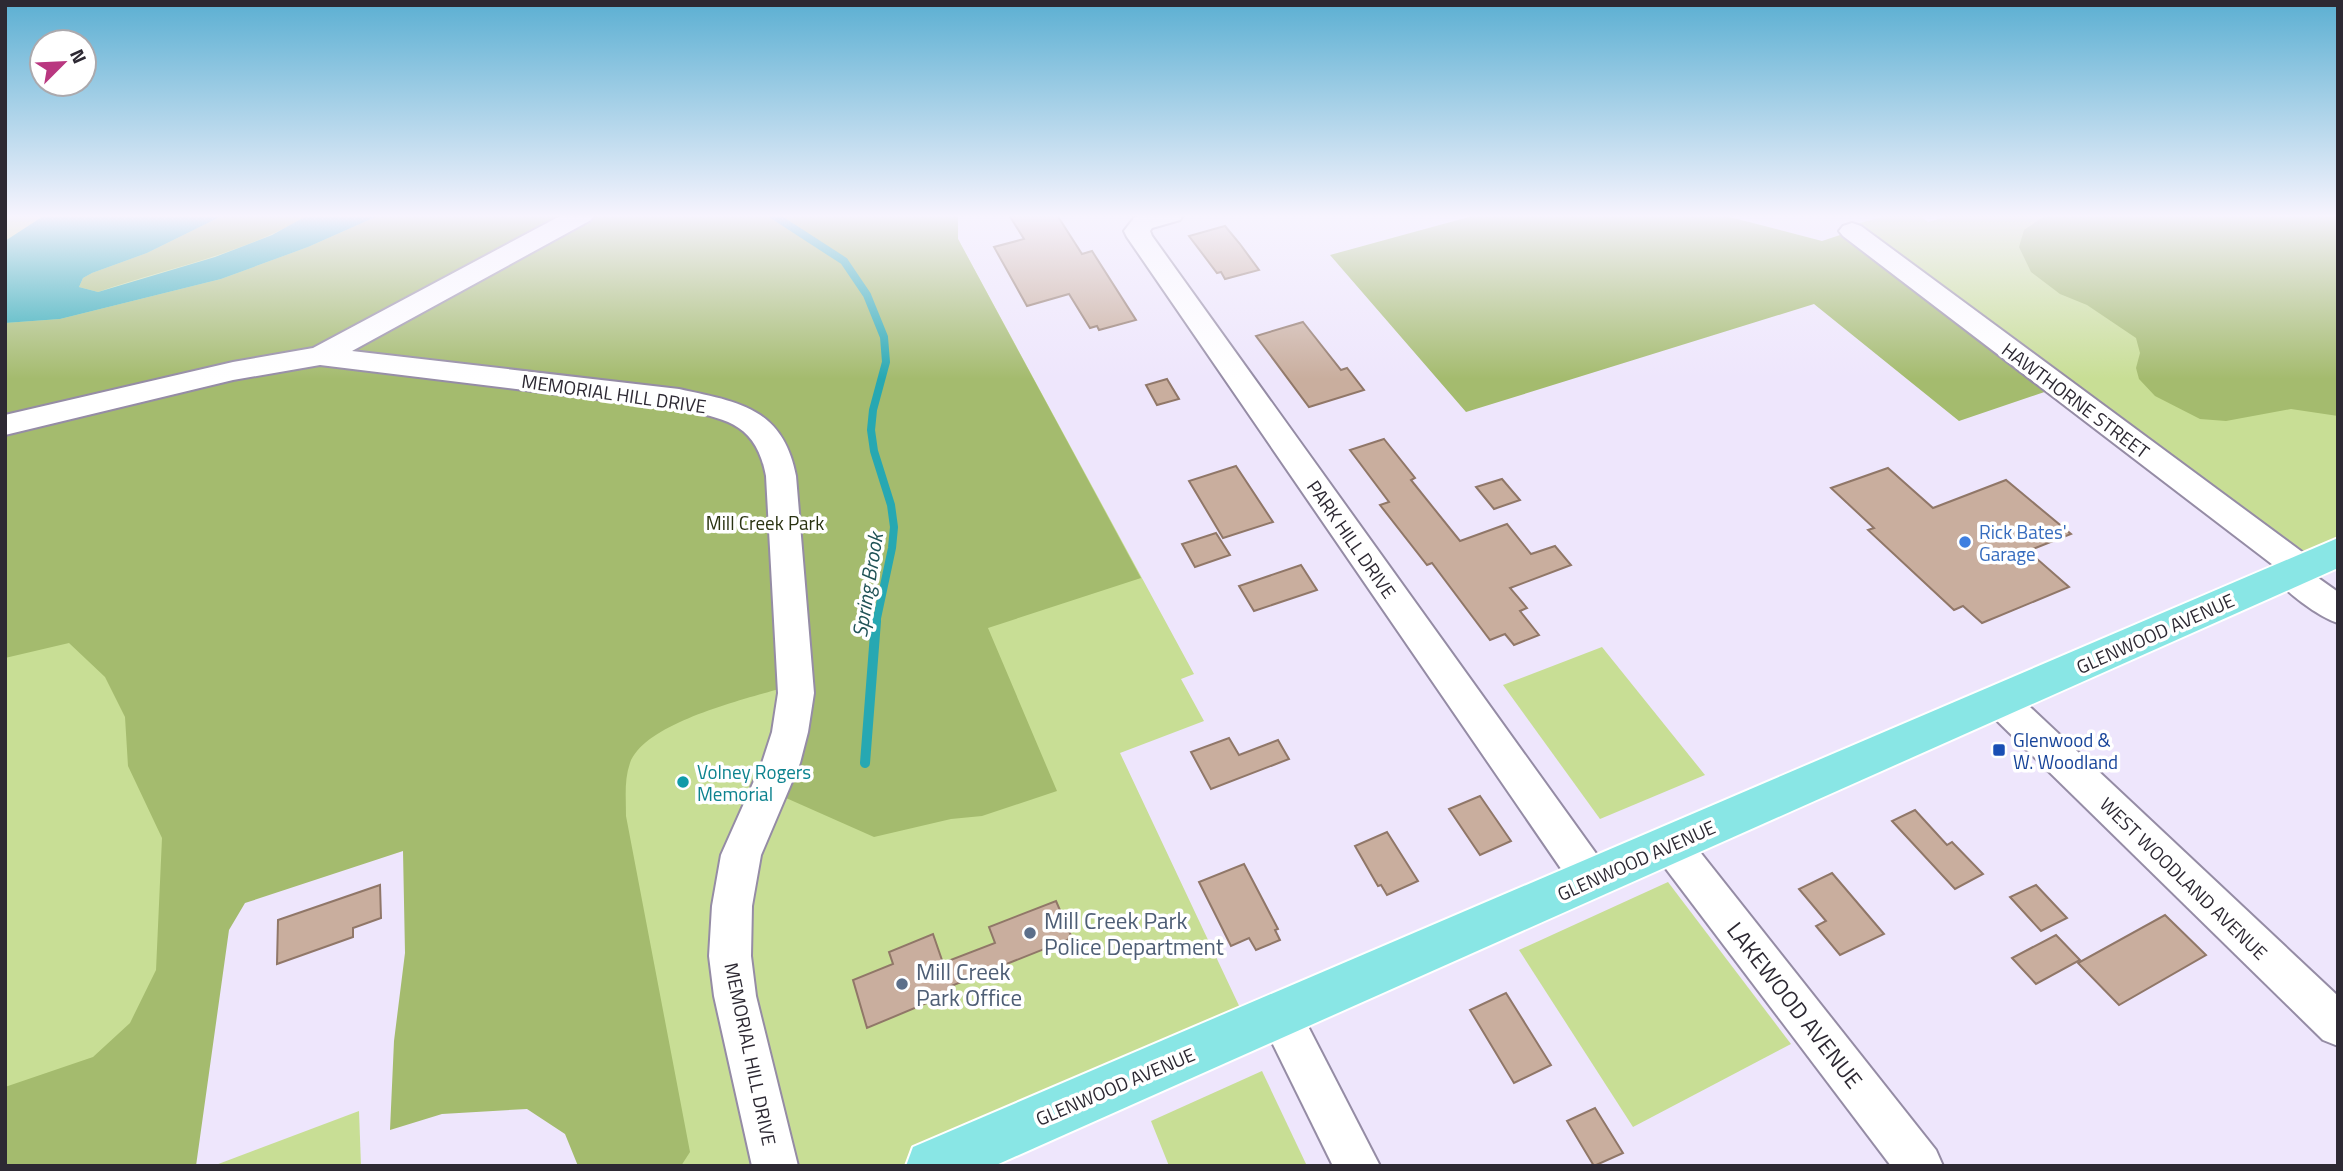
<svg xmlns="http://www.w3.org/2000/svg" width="2343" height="1171" viewBox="0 0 2343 1171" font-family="'Titillium Web',sans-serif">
<rect width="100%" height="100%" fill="#eee6fc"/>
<g fill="#c8de95">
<path d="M 5,215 L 958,215 L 958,239 L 1194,674 L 1181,679 L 1204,721 L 1120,753 L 1250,1029 L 932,1166 L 637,1166 L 570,757 L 210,872 L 202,1055 L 5,1128 Z"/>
<path d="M 1890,215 L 1919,215 L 1928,222 L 1953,215 L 2338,215 L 2338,552 L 2301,569 L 1845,227 Z"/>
<path d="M 1602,647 L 1705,775 L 1600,819 L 1503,685 Z"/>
<path d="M 1668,882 L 1791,1044 L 1633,1127 L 1519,950 Z"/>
<path d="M 1262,1071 L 1307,1166 L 1169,1166 L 1151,1121 Z"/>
<path d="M 359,1111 L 361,1166 L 213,1166 Z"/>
</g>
<g fill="#a4bb6e">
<path d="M 224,215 L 308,215 C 243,255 169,267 98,292 L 79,287 L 83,278 L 92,273 L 147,253 Z"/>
<path d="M 380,215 L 958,215 L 958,239 L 1141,578 L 988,628 L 1057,791 L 982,816 L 951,819 L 874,837 L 768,790 L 796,684 C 755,697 646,720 630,763 C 624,780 626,798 626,816 L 690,1152 L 681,1166 L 578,1166 L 565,1134 L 527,1109 L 442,1114 L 390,1130 L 394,1041 L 405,953 L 403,851 L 245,903 L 229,930 L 196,1166 L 5,1166 L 5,1087 L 93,1057 L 130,1023 L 156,970 L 162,838 L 128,766 L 125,717 L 105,677 L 69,643 L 5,658 L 5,323 L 60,319 L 221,279 L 308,247 Z"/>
<path d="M 1476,215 L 1722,215 L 1822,241 L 1852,231 L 2059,387 L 1959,421 L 1814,304 L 1466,412 L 1330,255 Z"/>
<path d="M 2046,215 L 2338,215 L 2338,416 L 2291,409 L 2226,421 L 2200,419 L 2155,396 L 2139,379 L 2136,368 L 2140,353 L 2136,338 L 2087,305 L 2060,294 L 2031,272 L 2019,247 L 2024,230 Z"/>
</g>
<path fill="#27a8b2" d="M 45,215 L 224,215 L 147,253 L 92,273 L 83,278 L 79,287 L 98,292 L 215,257 L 272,235 L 308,215 L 380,215 L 308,247 L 221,279 L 60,319 L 5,323 L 5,241 Z"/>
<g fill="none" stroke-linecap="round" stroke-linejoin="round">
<path stroke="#27a8b2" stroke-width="8" d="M 773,215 L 844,261 L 867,295 L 884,337 L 886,362 L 873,410 L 871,430 L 874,451 L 891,505 L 894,527 L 892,548 L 876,623"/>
<path stroke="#27a8b2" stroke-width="10" d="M 865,763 L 876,621"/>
</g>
<g fill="#c9ae9e" stroke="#907768" stroke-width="2">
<path d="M 1009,215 L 1057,215 L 1082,254 L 1092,251 L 1136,320 L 1099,330 L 1097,326 L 1090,328 L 1069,294 L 1027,306 L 994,247 L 1024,239 Z"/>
<path d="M 1225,226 L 1240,244 L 1259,270 L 1225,279 L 1221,272 L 1217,273 L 1189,236 Z"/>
<path d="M 1303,322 L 1341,370 L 1347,368 L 1364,390 L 1309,407 L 1256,336 Z"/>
<path d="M 1167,379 L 1179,399 L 1157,405 L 1146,385 Z"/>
<path d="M 1384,439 L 1415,478 L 1411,480 L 1460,541 L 1507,524 L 1531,554 L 1555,546 L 1571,565 L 1510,588 L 1527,608 L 1520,611 L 1539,635 L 1514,645 L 1505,634 L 1490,640 L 1432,563 L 1427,565 L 1380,505 L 1389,502 L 1350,450 Z"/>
<path d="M 1236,466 L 1273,522 L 1223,538 L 1189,481 Z"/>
<path d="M 1888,468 L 1933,508 L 2006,480 L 2071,534 L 2028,551 L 2069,587 L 1982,623 L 1963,606 L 1954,610 L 1868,530 L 1874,528 L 1831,488 Z"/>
<path d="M 1502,479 L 1520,500 L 1494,509 L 1476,487 Z"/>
<path d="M 1216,533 L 1230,555 L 1195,567 L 1182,544 Z"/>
<path d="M 1301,565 L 1317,590 L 1254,611 L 1239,586 Z"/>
<path d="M 1229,738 L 1239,755 L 1278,740 L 1289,759 L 1211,789 L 1191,752 Z"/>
<path d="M 1480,796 L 1511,841 L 1480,855 L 1449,809 Z"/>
<path d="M 1915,810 L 1947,845 L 1952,842 L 1983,874 L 1955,889 L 1892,821 Z"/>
<path d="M 1387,832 L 1418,881 L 1387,895 L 1381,885 L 1378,886 L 1355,846 Z"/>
<path d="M 1244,864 L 1278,929 L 1275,930 L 1280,940 L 1256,950 L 1249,938 L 1231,946 L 1199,882 Z"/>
<path d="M 1832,873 L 1884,934 L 1840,955 L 1816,926 L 1826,921 L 1799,889 Z"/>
<path d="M 380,885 L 381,918 L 353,928 L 353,937 L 277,964 L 278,920 Z"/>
<path d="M 2036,885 L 2067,918 L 2041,931 L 2010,897 Z"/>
<path d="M 1056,901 L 1072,938 L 951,986 L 953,992 L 867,1028 L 853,980 L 893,964 L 889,952 L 933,934 L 943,963 L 995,943 L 989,927 Z"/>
<path d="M 2165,915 L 2206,955 L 2119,1005 L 2078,963 Z"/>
<path d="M 2056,935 L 2080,960 L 2036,984 L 2012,958 Z"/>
<path d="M 1506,993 L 1551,1065 L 1514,1083 L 1470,1010 Z"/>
<path d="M 1595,1108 L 1623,1153 L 1594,1166 L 1567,1121 Z"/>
</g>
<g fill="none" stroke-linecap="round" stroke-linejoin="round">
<defs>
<g id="minor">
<path d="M 562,215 L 594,215 L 591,220 L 352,351 L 679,389 C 739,402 783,408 796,476 L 814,693 L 808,732 L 800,763 L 761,855 L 752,906 L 751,956 L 756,996 L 798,1166 L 752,1166 L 714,996 L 709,956 L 712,906 L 721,855 L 762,763 L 772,732 L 778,693 L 766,476 C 756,423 726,419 679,409 L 320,365 L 233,380 L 5,435 L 5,415 L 233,362 L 313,348 Z"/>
<path d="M 1142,215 L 1183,215 L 1180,220 L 1152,228 L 1150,231 L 1152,236 L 1605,866 L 1611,879 L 1605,892 L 1591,897 L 1577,892 L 1127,237 L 1124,231 L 1134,218 Z"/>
<path d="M 1852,223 L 1861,226 L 2313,560 L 2317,569 L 2314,575 L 2338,592 L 2338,623 C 2319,617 2283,591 2273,574 L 2277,568 L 1843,236 L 1839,231 L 1843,226 Z"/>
<path d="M 2000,686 L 2013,691 L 2338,996 L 2338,1046 L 2323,1040 L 1987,711 L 1982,701 L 1987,691 Z"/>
<path d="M 1671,828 L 1685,833 L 1936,1150 L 1943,1166 L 1891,1166 L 1657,857 L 1652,845 L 1657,833 Z"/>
<path d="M 1280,995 L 1295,1001 L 1380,1166 L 1333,1166 L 1259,1016 L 1265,1001 Z"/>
</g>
<path id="major" d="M 2338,538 L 2338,568 L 994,1166 L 906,1166 L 913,1147 Z"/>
</defs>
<use href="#minor" stroke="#958ca5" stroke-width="4"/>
<use href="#major" stroke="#fff" stroke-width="4"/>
<use href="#minor" fill="#fff" fill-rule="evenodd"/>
<use href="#major" fill="#89e6e5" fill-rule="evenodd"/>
</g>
<linearGradient id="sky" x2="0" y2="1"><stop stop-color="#5bafd2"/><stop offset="0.57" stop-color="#f7f4fe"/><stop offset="1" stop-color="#f7f4fe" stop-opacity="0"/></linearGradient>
<rect width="2343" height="379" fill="url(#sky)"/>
<circle fill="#3f7fe0" stroke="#fff" stroke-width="2.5" cx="1965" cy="542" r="7"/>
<rect fill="#1a4fb4" stroke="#fff" stroke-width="2.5" x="1992" y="743" width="14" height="14" rx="3.5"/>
<circle fill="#0f9aa8" stroke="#fff" stroke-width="2.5" cx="683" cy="782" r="7"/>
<g fill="#5c6f8a" stroke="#fff" stroke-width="2.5">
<circle cx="1030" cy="933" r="7"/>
<circle cx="902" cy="984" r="7"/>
</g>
<g text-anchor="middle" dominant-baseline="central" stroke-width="7" stroke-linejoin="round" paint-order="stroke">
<g font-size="19" fill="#2d2933" stroke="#fff">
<text transform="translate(614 393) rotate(8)">MEMORIAL HILL DRIVE</text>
<text transform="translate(2076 400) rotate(37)">HAWTHORNE STREET</text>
<text transform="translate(1352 539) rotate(55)">PARK HILL DRIVE</text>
<text transform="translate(2155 633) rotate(-24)">GLENWOOD AVENUE</text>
<text transform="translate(1636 860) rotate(-24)">GLENWOOD AVENUE</text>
<text transform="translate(2184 878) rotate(44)">WEST WOODLAND AVENUE</text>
<text transform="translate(751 1054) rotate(78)">MEMORIAL HILL DRIVE</text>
<text transform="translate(1115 1086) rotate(-23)">GLENWOOD AVENUE</text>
</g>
<g font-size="19" fill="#2a3312" stroke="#fff">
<text x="765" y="522">Mill Creek Park</text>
</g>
<g font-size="19" fill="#366cbe" stroke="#fff" text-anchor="start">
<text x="1979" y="531">Rick Bates'<tspan x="1979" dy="22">Garage</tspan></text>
</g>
<g font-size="19" fill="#164399" stroke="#fff" text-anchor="start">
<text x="2013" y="739">Glenwood &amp;<tspan x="2013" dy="22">W. Woodland</tspan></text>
</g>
<g font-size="19" fill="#0d838f" stroke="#fff" text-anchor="start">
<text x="697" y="771">Volney Rogers<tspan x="697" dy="22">Memorial</tspan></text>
</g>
<g font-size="21" font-style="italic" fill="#205357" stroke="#fff">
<text transform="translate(867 585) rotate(-81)">Spring Brook</text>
</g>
<g font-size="23" fill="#4e5e75" stroke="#fff" text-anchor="start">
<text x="1044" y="920">Mill Creek Park<tspan x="1044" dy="26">Police Department</tspan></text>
<text x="916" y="971">Mill Creek<tspan x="916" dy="26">Park Office</tspan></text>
</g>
<g font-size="23" fill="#2d2933" stroke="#fff">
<text transform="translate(1795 1005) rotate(52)">LAKEWOOD AVENUE</text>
</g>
</g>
<rect width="2343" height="1171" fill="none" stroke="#2d2933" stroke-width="14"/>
<g transform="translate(63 63) rotate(66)"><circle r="33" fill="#ffffff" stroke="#aba9ad" stroke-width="2"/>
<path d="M0-5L12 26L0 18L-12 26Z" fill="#b93780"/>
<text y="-10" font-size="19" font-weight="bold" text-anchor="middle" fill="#2d2933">N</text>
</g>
</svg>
